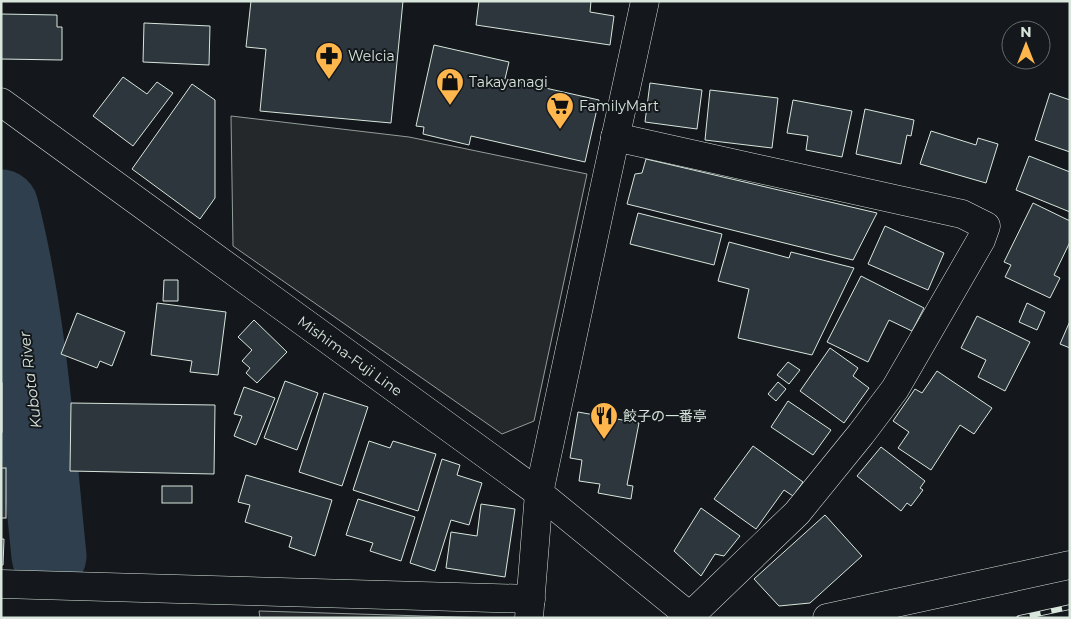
<svg xmlns="http://www.w3.org/2000/svg" width="1071" height="619" viewBox="0 0 1071 619" font-family="Montserrat,'Noto Sans JP',sans-serif">
<rect width="100%" height="100%" fill="#14181c"/>
<g fill="#24282b" stroke="#939e99">
<path d="M 231,116 L 409,137 L 587,174 L 534,421 L 502,434 L 233,246 Z"/>
<path d="M 259,611 L 490,618 L 260,618 Z"/>
</g>
<g fill="none" stroke-linecap="round" stroke-linejoin="round">
<path stroke="#2f3f4d" stroke-width="75" d="M 1,207 C 30,320 37,440 49,556"/>
</g>
<g fill="#2c363c" stroke="#d8e6dc">
<path d="M 251,1 L 403,1 L 391,123 L 260,111 L 266,49 L 246,47 Z"/>
<path d="M 479,1 L 591,1 L 590,12 L 614,16 L 610,45 L 476,25 Z"/>
<path d="M 1,14 L 57,15 L 57,27 L 62,27 L 62,60 L 1,59 Z"/>
<path d="M 144,23 L 210,26 L 209,65 L 143,62 Z"/>
<path d="M 434,45 L 509,62 L 505,79 L 599,100 L 585,162 L 471,136 L 469,145 L 423,134 L 424,127 L 416,126 Z"/>
<path d="M 123,77 L 147,94 L 157,82 L 173,93 L 133,146 L 93,116 Z"/>
<path d="M 650,83 L 702,90 L 697,129 L 645,122 Z"/>
<path d="M 192,84 L 215,100 L 215,198 L 200,219 L 132,169 Z"/>
<path d="M 710,90 L 778,98 L 772,148 L 705,140 Z"/>
<path d="M 1050,93 L 1070,100 L 1070,152 L 1035,140 Z"/>
<path d="M 793,100 L 852,111 L 842,157 L 806,150 L 808,136 L 787,133 Z"/>
<path d="M 865,109 L 914,120 L 911,136 L 907,135 L 901,164 L 856,154 Z"/>
<path d="M 931,131 L 976,145 L 978,138 L 998,144 L 986,183 L 920,164 Z"/>
<path d="M 1029,156 L 1070,172 L 1070,212 L 1016,190 Z"/>
<path d="M 646,159 L 877,213 L 853,260 L 627,204 L 635,174 L 642,173 Z"/>
<path d="M 1033,203 L 1070,221 L 1070,242 L 1054,275 L 1060,278 L 1050,298 L 1005,277 L 1011,265 L 1004,262 Z"/>
<path d="M 638,213 L 722,234 L 714,265 L 630,244 Z"/>
<path d="M 885,226 L 944,253 L 928,290 L 868,264 Z"/>
<path d="M 729,242 L 789,258 L 791,252 L 854,268 L 812,355 L 738,338 L 749,289 L 718,281 Z"/>
<path d="M 861,276 L 924,308 L 912,331 L 889,320 L 868,362 L 827,342 Z"/>
<path d="M 164,280 L 178,280 L 178,301 L 163,301 Z"/>
<path d="M 157,303 L 226,312 L 218,375 L 190,372 L 192,361 L 151,355 Z"/>
<path d="M 1027,303 L 1045,312 L 1037,330 L 1019,322 Z"/>
<path d="M 77,313 L 125,332 L 112,366 L 100,361 L 97,368 L 61,354 Z"/>
<path d="M 977,316 L 1030,342 L 1005,391 L 978,377 L 986,360 L 961,348 Z"/>
<path d="M 254,320 L 287,352 L 257,383 L 246,373 L 250,368 L 242,361 L 252,350 L 238,337 Z"/>
<path d="M 1070,321 L 1070,348 L 1060,344 Z"/>
<path d="M 830,348 L 858,368 L 853,376 L 869,388 L 844,423 L 800,391 Z"/>
<path d="M 788,362 L 800,370 L 789,384 L 777,375 Z"/>
<path d="M 937,371 L 992,408 L 974,434 L 960,425 L 931,470 L 898,448 L 909,432 L 893,421 L 915,389 L 922,393 Z"/>
<path d="M 285,381 L 318,393 L 297,450 L 264,438 Z"/>
<path d="M 778,382 L 786,389 L 776,401 L 768,394 Z"/>
<rect x="1" y="383" width="1" height="49"/>
<path d="M 244,387 L 275,398 L 256,445 L 234,436 L 242,416 L 234,414 Z"/>
<path d="M 324,393 L 368,407 L 342,486 L 299,472 Z"/>
<path d="M 788,401 L 831,430 L 813,455 L 771,427 Z"/>
<path d="M 71,403 L 215,405 L 214,474 L 70,471 Z"/>
<path d="M 578,412 L 639,423 L 627,485 L 633,486 L 631,499 L 598,493 L 600,484 L 579,481 L 582,460 L 570,458 Z"/>
<path d="M 369,441 L 390,448 L 393,441 L 436,454 L 418,511 L 353,490 Z"/>
<path d="M 753,446 L 803,482 L 793,496 L 784,490 L 756,529 L 714,499 Z"/>
<path d="M 881,447 L 925,481 L 920,488 L 923,490 L 911,506 L 907,503 L 901,511 L 857,476 Z"/>
<path d="M 442,459 L 460,465 L 457,475 L 482,483 L 469,525 L 451,520 L 435,571 L 410,563 Z"/>
<rect x="1" y="468" width="5" height="50"/>
<path d="M 246,475 L 332,500 L 315,556 L 289,547 L 292,537 L 245,522 L 250,505 L 238,502 Z"/>
<rect x="162" y="486" width="30" height="17"/>
<path d="M 358,499 L 415,517 L 401,561 L 370,551 L 373,543 L 346,535 Z"/>
<path d="M 481,504 L 515,509 L 505,577 L 446,568 L 451,532 L 477,536 Z"/>
<path d="M 701,508 L 740,536 L 724,556 L 715,554 L 701,576 L 674,551 Z"/>
<path d="M 825,515 L 862,556 L 810,603 L 779,606 L 754,579 Z"/>
<path d="M 1,539 L 4,539 L 3,565 L 1,565 Z"/>
</g>
<g fill="none" stroke-linecap="round" stroke-linejoin="round">
<defs>
<g id="minor">
<path d="M 615,137 L 962,214 L 986,226 L 981,240 L 895,389 L 861,434 L 797,513 L 690,616"/>
<path d="M 1,584 L 531,599"/>
<path d="M 529,618 L 539,493 L 602,199 L 645,1"/>
<path d="M 827,618 L 1070,565"/>
</g>
<path id="major" d="M 1,102 L 539,493 L 692,618"/>
</defs>
<use href="#minor" stroke="#d8e6dc" stroke-width="29"/>
<use href="#major" stroke="#d8e6dc" stroke-width="29"/>
<use href="#minor" stroke="#14181c" stroke-width="28"/>
<use href="#major" stroke="#14181c" stroke-width="28"/>
<defs>
<path id="rail" d="M 1019,618 L 1070,607"/>
</defs>
<use href="#rail" stroke="#d8e6dc" stroke-width="5.5"/>
<use href="#rail" stroke="#14181c" stroke-width="4" stroke-dasharray="11" stroke-linecap="butt"/>
</g>
<defs>
<symbol id="pharmacy-pin" viewBox="-11 -11 22 30"><path d="M0 17L-7.5 6A9.5 9.5 0 1 1 7.5 6Z" fill="#ffb74d" stroke="#14181c"/><path d="M-2-6h4v4h4v4h-4v4h-4v-4h-4v-4h4Z" fill="#111"/></symbol>
<symbol id="shop-pin" viewBox="-11 -11 22 30"><path d="M0 17L-7.5 6A9.5 9.5 0 1 1 7.5 6Z" fill="#ffb74d" stroke="#14181c"/><path d="M-5-2.5h2.3a2.7 3.5 0 0 1 5.4 0H5L5.5 6h-11ZM-1.5-2.5h3a1.5 2.3 0 0 0-3 0Z" fill="#111"/></symbol>
<symbol id="supermarket-pin" viewBox="-11 -11 22 30"><path d="M0 17L-7.5 6A9.5 9.5 0 1 1 7.5 6Z" fill="#ffb74d" stroke="#14181c"/><path d="M-6-5.5h2.5l.6 2H6L4.5 2H-2.5L-4.4-4H-6ZM-1.5 3.2a1.3 1.3 0 1 0 .1 0ZM3 3.2a1.3 1.3 0 1 0 .1 0Z" fill="#111"/></symbol>
<symbol id="restaurant-pin" viewBox="-11 -11 22 30"><path d="M0 17L-7.5 6A9.5 9.5 0 1 1 7.5 6Z" fill="#ffb74d" stroke="#14181c"/><path d="M-5-6h1v4h1v-4h1v4h1v-4h1v5L-1.5 .5V6h-2V.5L-5-1ZM5-6V6H3V1.5H1.5Q1.5-4 5-6Z" fill="#111"/></symbol>
</defs>
<g fill-rule="evenodd">
<use href="#pharmacy-pin" x="313" y="40" width="32" height="43"/>
<use href="#shop-pin" x="434" y="66" width="32" height="43"/>
<use href="#supermarket-pin" x="544" y="90" width="32" height="43"/>
<use href="#restaurant-pin" x="588" y="400" width="32" height="43"/>
</g>
<g text-anchor="middle" dominant-baseline="central" stroke-width="4" stroke-linejoin="round" paint-order="stroke">
<g font-size="14" fill="#d8e6dc" stroke="#14181c" text-anchor="start">
<text x="348" y="56">Welcia</text>
<text x="469" y="82">Takayanagi</text>
<text x="579" y="106">FamilyMart</text>
<text x="623" y="416">餃子の一番亭</text>
</g>
<g font-size="14" fill="#d8e6dc" stroke="#14181c">
<text transform="translate(350 356) rotate(36)">Mishima-Fuji Line</text>
</g>
<g font-size="15" font-style="italic" fill="#d8e6dc" stroke="#14181c">
<text transform="translate(30 380) rotate(-97)">Kubota River</text>
</g>
</g>
<rect width="1071" height="619" fill="none" stroke="#d8e6dc" stroke-width="5"/>
<g transform="translate(1026 45)"><circle r="24" fill="#14181c" stroke="#626a69"/>
<path d="M0-4L9 19L0 12L-9 19Z" fill="#ffb74d"/>
<text y="-8" font-size="14" font-weight="bold" text-anchor="middle" fill="#d8e6dc">N</text>
</g>
</svg>
